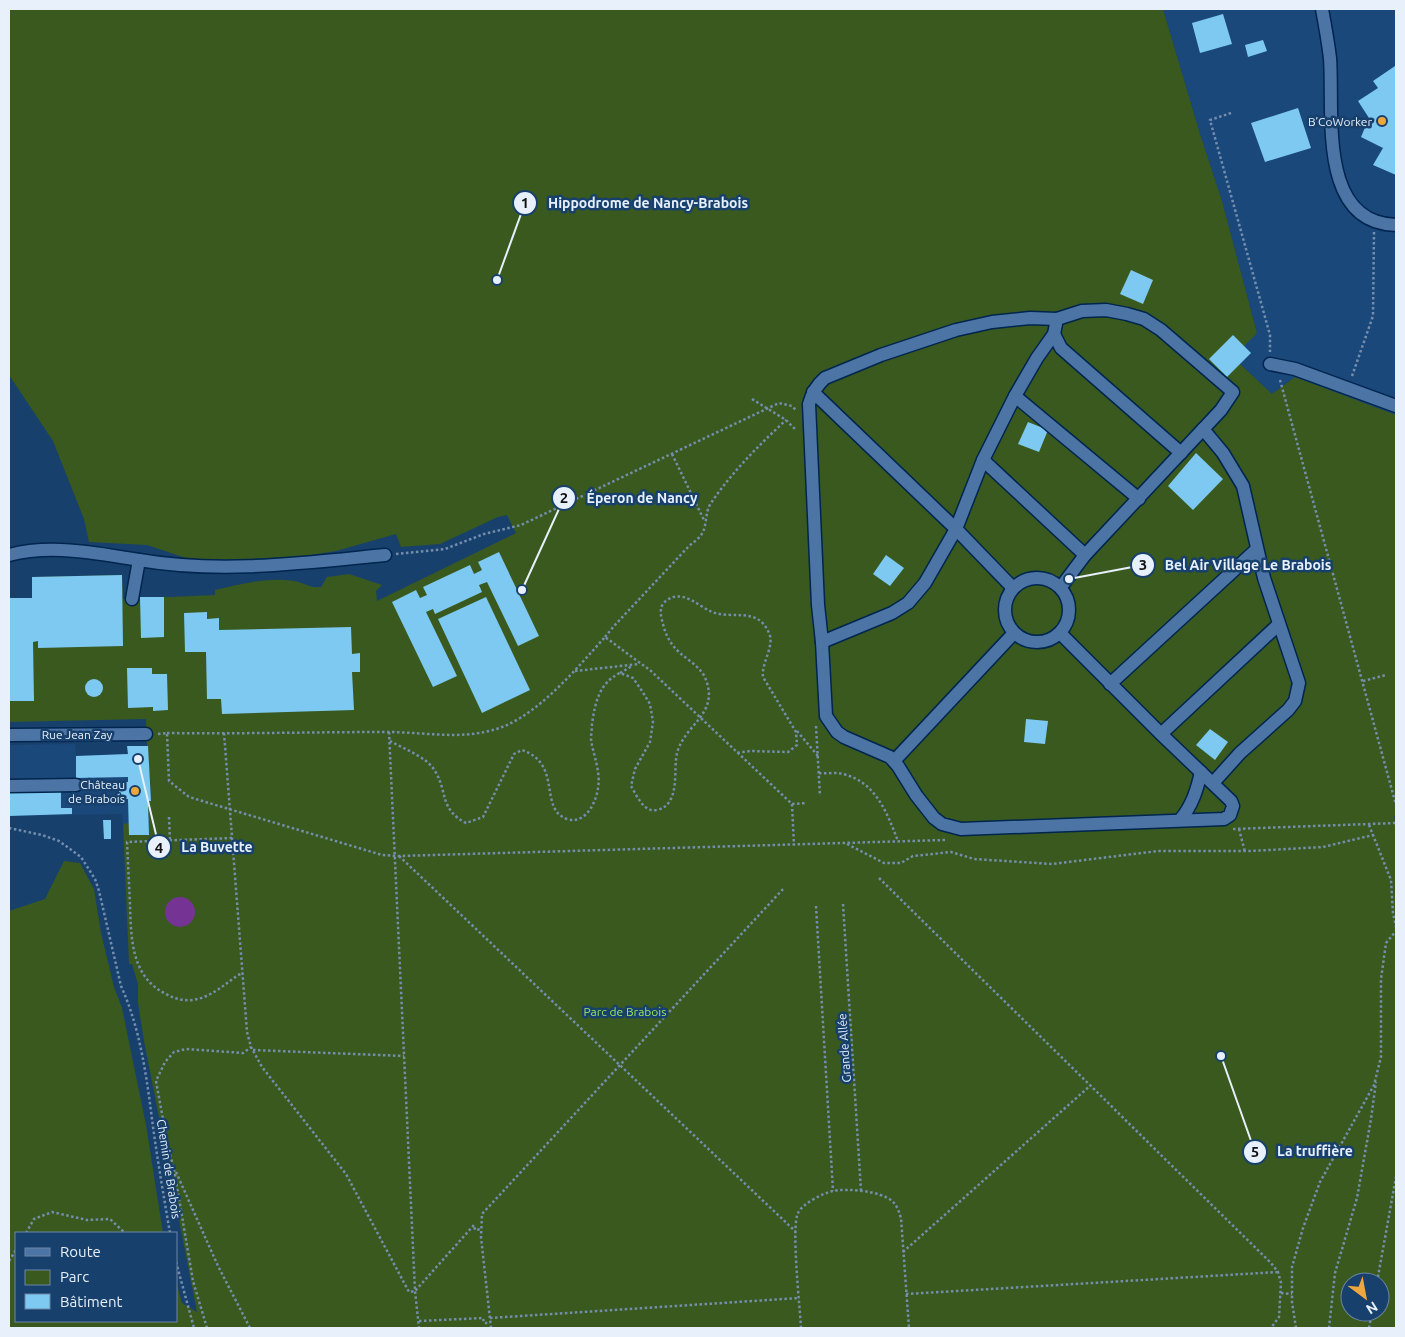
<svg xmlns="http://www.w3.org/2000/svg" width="1405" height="1337" viewBox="0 0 1405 1337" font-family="Ubuntu,sans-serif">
<rect width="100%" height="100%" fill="#18406c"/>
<g fill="#1a487b">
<path d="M 1163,9 L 1396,9 L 1396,415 L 1295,377 L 1272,394 L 1240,364 L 1244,346 L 1257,332 L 1222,201 L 1200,134 Z"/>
<path d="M 75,744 L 76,756 L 127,754 L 127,746 L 148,746 L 151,801 L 148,801 L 149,835 L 129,835 L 129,824 L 123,824 L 122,814 L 9,816 L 9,745 Z"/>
</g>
<path fill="#39591f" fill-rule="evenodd" d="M 9,9 L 1163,9 L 1200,134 L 1222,201 L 1257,333 L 1244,346 L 1240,364 L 1272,394 L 1295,377 L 1396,415 L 1396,816 L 1394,816 L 1396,827 L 1396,1328 L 9,1328 L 9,911 L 45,899 L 64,861 L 80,863 L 94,889 L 101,933 L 114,987 L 122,1008 L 146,1125 L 163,1233 L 16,1233 L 16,1321 L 176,1321 L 176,1281 L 182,1303 L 197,1312 L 144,1041 L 138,1003 L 138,984 L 132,964 L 129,964 L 123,824 L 129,823 L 130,835 L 149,835 L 148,801 L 151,801 L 150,775 L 148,775 L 146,719 L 9,722 L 9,598 L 32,598 L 32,577 L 122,575 L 123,599 L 215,595 L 215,590 C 241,584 267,577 294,581 C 305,583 309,588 321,587 L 327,577 L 349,574 L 382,585 L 376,591 L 377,601 L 516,533 L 507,515 L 498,517 L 440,544 L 401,547 L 396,534 L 336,551 L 305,556 L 231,560 L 189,559 L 147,545 L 89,542 L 84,519 L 53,441 L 9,375 ZM 1350,1282 L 1380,1282 L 1380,1312 L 1350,1312 Z"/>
<circle fill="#753494" cx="180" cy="912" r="15"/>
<g fill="#7dc9f2">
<path d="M 1223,14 L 1232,44 L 1200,53 L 1192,23 Z"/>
<path d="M 1263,40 L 1267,51 L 1248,57 L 1245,45 Z"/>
<path d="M 1395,66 L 1396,68 L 1396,175 L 1373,165 L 1383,148 L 1361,137 L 1369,118 L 1358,101 L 1378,88 L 1373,81 Z"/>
<path d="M 1298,108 L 1311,148 L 1265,162 L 1251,123 Z"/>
<path d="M 1131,270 L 1153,280 L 1143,304 L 1120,294 Z"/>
<path d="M 1233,335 L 1251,353 L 1227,377 L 1209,359 Z"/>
<path d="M 1028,422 L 1048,430 L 1039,452 L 1018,444 Z"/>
<path d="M 1196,453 L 1223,479 L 1193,510 L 1168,486 Z"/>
<path d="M 499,552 L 539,636 L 518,646 L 487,582 L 479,585 L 482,592 L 435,614 L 433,609 L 426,612 L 457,676 L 433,687 L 392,602 L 416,590 L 420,598 L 427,595 L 423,587 L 470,565 L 474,574 L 482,570 L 478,562 Z"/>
<path d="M 886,555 L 904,568 L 890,586 L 873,574 Z"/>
<path d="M 122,575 L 123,646 L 38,648 L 38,641 L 33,642 L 34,701 L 9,701 L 9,598 L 32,598 L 32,577 Z"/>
<path d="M 140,597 L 164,597 L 164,637 L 141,638 Z"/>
<path d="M 486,597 L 530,690 L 482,713 L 438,619 Z"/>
<path d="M 207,612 L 207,619 L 219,618 L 219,630 L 351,627 L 352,654 L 360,653 L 360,672 L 352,672 L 354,710 L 222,714 L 221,699 L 207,699 L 206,652 L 185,652 L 184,613 Z"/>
<path d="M 127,668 L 152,668 L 152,674 L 167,674 L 168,710 L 153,711 L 153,707 L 128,708 Z"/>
<circle cx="94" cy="688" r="9"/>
<path d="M 1026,719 L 1048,721 L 1045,744 L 1024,742 Z"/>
<path d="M 1210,729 L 1228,742 L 1215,760 L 1196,745 Z"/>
<path d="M 127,746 L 148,746 L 151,801 L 148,801 L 149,835 L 129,835 L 128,799 L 119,800 L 119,782 L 128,782 L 128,777 L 76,778 L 76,756 L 128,754 Z"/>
<path d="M 61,789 L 61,808 L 72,808 L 72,814 L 9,816 L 9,790 Z"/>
<path d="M 103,820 L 111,820 L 111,839 L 104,839 Z"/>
</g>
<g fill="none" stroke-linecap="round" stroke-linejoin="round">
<defs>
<g id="minor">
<path d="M 1322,9 C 1325,25 1328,42 1330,58 C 1334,112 1317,223 1396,225"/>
<path d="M 1054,334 L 1061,348 L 1181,453"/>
<path d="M 1270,364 L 1295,369 L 1396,406"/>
<path d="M 813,392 L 956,529 L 1013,588"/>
<path d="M 1015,396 L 1139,499"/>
<path d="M 1203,429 L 1223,453 L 1243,486 L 1264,578 L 1299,683 L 1295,701 L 1288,710 L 1240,753 L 1213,783"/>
<path d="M 983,460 L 1085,555"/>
<path d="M 9,555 C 51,544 97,553 139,560"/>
<circle cx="1037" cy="610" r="32"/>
<path d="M 132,599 L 139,560 C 221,574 303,563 385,555"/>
<path d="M 1060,633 L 1161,734 L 1231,801 L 1233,806 L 1230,815 L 1224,819 L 961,829 L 942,824 L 934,818 L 916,795 L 898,766 L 890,757 L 844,737 L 837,732 L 826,716 L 822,642 L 818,605 L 809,404 C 812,393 817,385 825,378 L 881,355 L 956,330 L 992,322 L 1030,318 L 1057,319 L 1082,311 L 1106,310 L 1127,314 L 1144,319 L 1161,330 L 1233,392 L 1221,410 L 1085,555 L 1061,587"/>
<path d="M 822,642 L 892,613 L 908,603 L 925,583 L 956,529 L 983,460 L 1015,396 L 1037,358 L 1054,334 L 1057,319"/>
<path d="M 1110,684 L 1257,549"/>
<path d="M 1161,734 L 1278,625"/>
<path d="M 9,735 L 146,734"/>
<path d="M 894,761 L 1014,633"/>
<path d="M 9,786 L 76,785"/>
<path d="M 1180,820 C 1192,806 1197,790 1201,772"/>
</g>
</defs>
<use href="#minor" stroke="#00254f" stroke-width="15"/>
<g stroke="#748eac" stroke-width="2.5" stroke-dasharray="2.5 2.5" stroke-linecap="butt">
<path d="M 1231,113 L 1210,120 L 1270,335 L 1270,352"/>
<path d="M 1352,376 L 1373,316 L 1374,232"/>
<path d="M 1280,380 L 1396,805"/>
<path d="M 752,399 L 786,420 L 796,430"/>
<path d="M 672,454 L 704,520"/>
<path d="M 396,554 L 445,549 L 484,534 L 521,525 L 779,403 L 792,406 L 797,411"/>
<path d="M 605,637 L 614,626 L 689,546 C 694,542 700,538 703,532 C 707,523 705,512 711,503 C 732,472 759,445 786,420"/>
<path d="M 575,671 L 639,664"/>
<path d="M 620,673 L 632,666"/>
<path d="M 1363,681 L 1386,675"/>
<path d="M 816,726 L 820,796"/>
<path d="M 797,731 L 818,756"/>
<path d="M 389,732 L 415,1291 L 419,1328"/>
<path d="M 167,733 C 240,734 314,732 387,732 C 428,732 468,742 507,725 C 544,708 578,667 605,637 L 651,671 L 792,804 L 807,803"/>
<path d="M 224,733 L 247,1032 L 251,1047 L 262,1067 L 346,1174 L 409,1292 L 415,1291 L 474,1225 L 475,1230 L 482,1229"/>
<path d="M 158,734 L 167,733 L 169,781 L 189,797 L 382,855 L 399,856 L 945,840"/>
<path d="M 390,741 C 404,749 427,757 435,771 C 448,792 439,809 466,823 L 483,817 L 514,754 L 522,750 C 563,764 538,809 567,819 C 585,825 596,803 598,788 C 601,771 593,755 591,739 C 591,734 592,729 592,724 C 595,703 599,683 620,673 L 633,678 L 642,691 L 650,704 L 653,722 L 650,742 L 635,769 L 631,786 C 637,796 644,813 657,810 C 681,805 673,769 677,753 C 685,724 719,714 706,680 C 702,668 689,661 680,653 C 671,645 666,636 663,624 C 662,620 660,614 661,609 C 661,606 664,602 667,600 C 683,589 698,606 712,612 C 734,620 757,606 769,633 C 775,646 761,663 763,677 L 796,732 L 797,745 L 788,752 L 750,751 L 736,753"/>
<path d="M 819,773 C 827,774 836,772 843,774 C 876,782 887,813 898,841"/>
<path d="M 792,804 L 794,845"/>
<path d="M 169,817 L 170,840"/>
<path d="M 1369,825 L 1391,880 L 1393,913 L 1396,927"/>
<path d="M 9,828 L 42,835 L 59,841 L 81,857 L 95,879 L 99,891 L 121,986 C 141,1030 147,1080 153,1127 C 158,1163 164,1198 170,1233"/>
<path d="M 1233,829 L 1396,823"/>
<path d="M 1239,829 L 1245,852"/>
<path d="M 232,838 L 127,842 C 128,863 129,883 130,904 C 131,938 131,977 166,994 C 195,1010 215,992 238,975 L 243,973"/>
<path d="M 847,844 L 884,863 L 901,863 L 913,856 L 951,852 L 974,859 L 1052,864 L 1158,851 L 1251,851 L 1323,847 L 1373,835"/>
<path d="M 399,856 L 795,1231"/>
<path d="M 879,878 L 1271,1263 L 1278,1272 L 1281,1283 L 1279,1317 L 1271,1328"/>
<path d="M 843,904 L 861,1191"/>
<path d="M 816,906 L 833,1191"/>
<path d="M 253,1050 L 404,1056"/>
<path d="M 176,1172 L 218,1266 L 250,1328"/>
<path d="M 26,1233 L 34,1219 L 52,1212 L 87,1220 L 110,1219 L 125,1233"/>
<path d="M 903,1252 L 1091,1085"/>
<path d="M 9,1261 L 16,1250"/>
<path d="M 176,1262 L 194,1328"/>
<path d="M 1377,1282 L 1396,1177"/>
<path d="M 1281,1293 L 1292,1294"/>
<path d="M 906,1294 L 1278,1272"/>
<path d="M 490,1318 L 799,1298"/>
<path d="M 419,1321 L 483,1318 L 484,1323 L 490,1323"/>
<path d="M 207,1328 L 193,1281 L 174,1169 L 168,1147 L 156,1081 L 165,1062 L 174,1052 L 186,1049 L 243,1053 L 251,1047"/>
<path d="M 491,1328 L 481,1237 L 482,1214 L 784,888"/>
<path d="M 801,1328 C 800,1308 791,1226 798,1213 C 802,1204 823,1193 833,1191 C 847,1188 881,1191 892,1201 C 897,1205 899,1212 901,1218 L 909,1328"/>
<path d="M 1296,1328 L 1292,1302 L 1292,1267 L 1303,1228 L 1320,1182 L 1374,1085 L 1381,1057 L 1381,979 L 1386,943 L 1396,931"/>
<path d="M 1329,1328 L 1335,1273 L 1357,1198 L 1371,1119 L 1376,1082"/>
<path d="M 1369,1328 L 1372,1312"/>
</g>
<use href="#minor" stroke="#4c75a6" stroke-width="12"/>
</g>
<g fill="#eea73c" stroke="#18406c" stroke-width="2">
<circle cx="1382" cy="121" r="5"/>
<circle cx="135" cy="791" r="5"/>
</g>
<g text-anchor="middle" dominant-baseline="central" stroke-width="5" stroke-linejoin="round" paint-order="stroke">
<g font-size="12" fill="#e7f0fb" stroke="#18406c" text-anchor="end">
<text x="1372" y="121">B’CoWorker</text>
<text x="125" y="784">Château<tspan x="125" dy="14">de Brabois</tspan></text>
</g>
<g font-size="12" fill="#e7f0fb" stroke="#18406c">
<text x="77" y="734">Rue Jean Zay</text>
<text transform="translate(844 1048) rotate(-94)">Grande Allée</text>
<text transform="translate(169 1169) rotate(81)">Chemin de Brabois</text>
</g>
<g font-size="12" fill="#9be75c" stroke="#18406c">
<text x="625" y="1011">Parc de Brabois</text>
</g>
</g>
<path fill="none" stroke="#e7f0fb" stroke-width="2" d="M497 280L525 203M522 590L564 498M1069 579L1143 565M138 759L159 847M1221 1056L1255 1152"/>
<g fill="#e7f0fb" stroke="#18406c" stroke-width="2">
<circle cx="497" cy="280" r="5"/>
<circle cx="522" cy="590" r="5"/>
<circle cx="1069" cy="579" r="5"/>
<circle cx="138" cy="759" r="5"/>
<circle cx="1221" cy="1056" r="5"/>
<circle cx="525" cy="203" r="12"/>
<circle cx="564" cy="498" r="12"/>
<circle cx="1143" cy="565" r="12"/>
<circle cx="159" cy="847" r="12"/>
<circle cx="1255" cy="1152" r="12"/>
</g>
<g font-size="15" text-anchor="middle" font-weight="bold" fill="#111">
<text x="525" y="208">1</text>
<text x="564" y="503">2</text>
<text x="1143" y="570">3</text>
<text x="159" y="853">4</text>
<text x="1255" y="1157">5</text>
</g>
<g font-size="14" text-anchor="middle" font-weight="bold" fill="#e7f0fb" stroke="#18406c" stroke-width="5" stroke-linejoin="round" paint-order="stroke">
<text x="648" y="208">Hippodrome de Nancy-Brabois</text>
<text x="642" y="503">Éperon de Nancy</text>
<text x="1248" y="570">Bel Air Village Le Brabois</text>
<text x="217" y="852">La Buvette</text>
<text x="1315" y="1156">La truffière</text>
</g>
<rect width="1405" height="1337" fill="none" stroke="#e7f0fb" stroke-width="20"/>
<rect x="15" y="1232" width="162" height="90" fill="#18406c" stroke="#6b86a5"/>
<rect x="25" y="1248" width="25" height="8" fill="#4c75a6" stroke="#6b86a5"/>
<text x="60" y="1257" font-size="15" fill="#e7f0fb">Route</text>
<rect x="25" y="1270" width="25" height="15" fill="#39591f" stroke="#6b86a5"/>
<text x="60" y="1282" font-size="15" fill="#e7f0fb">Parc</text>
<rect x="25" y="1294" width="25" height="15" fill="#7dc9f2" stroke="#6b86a5"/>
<text x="60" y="1307" font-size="15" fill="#e7f0fb">Bâtiment</text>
<g transform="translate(1365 1297) rotate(148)"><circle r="24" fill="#18406c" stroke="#6b86a5"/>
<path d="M0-4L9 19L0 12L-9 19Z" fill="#eea73c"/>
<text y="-8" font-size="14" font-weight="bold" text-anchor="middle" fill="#e7f0fb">N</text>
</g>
</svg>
